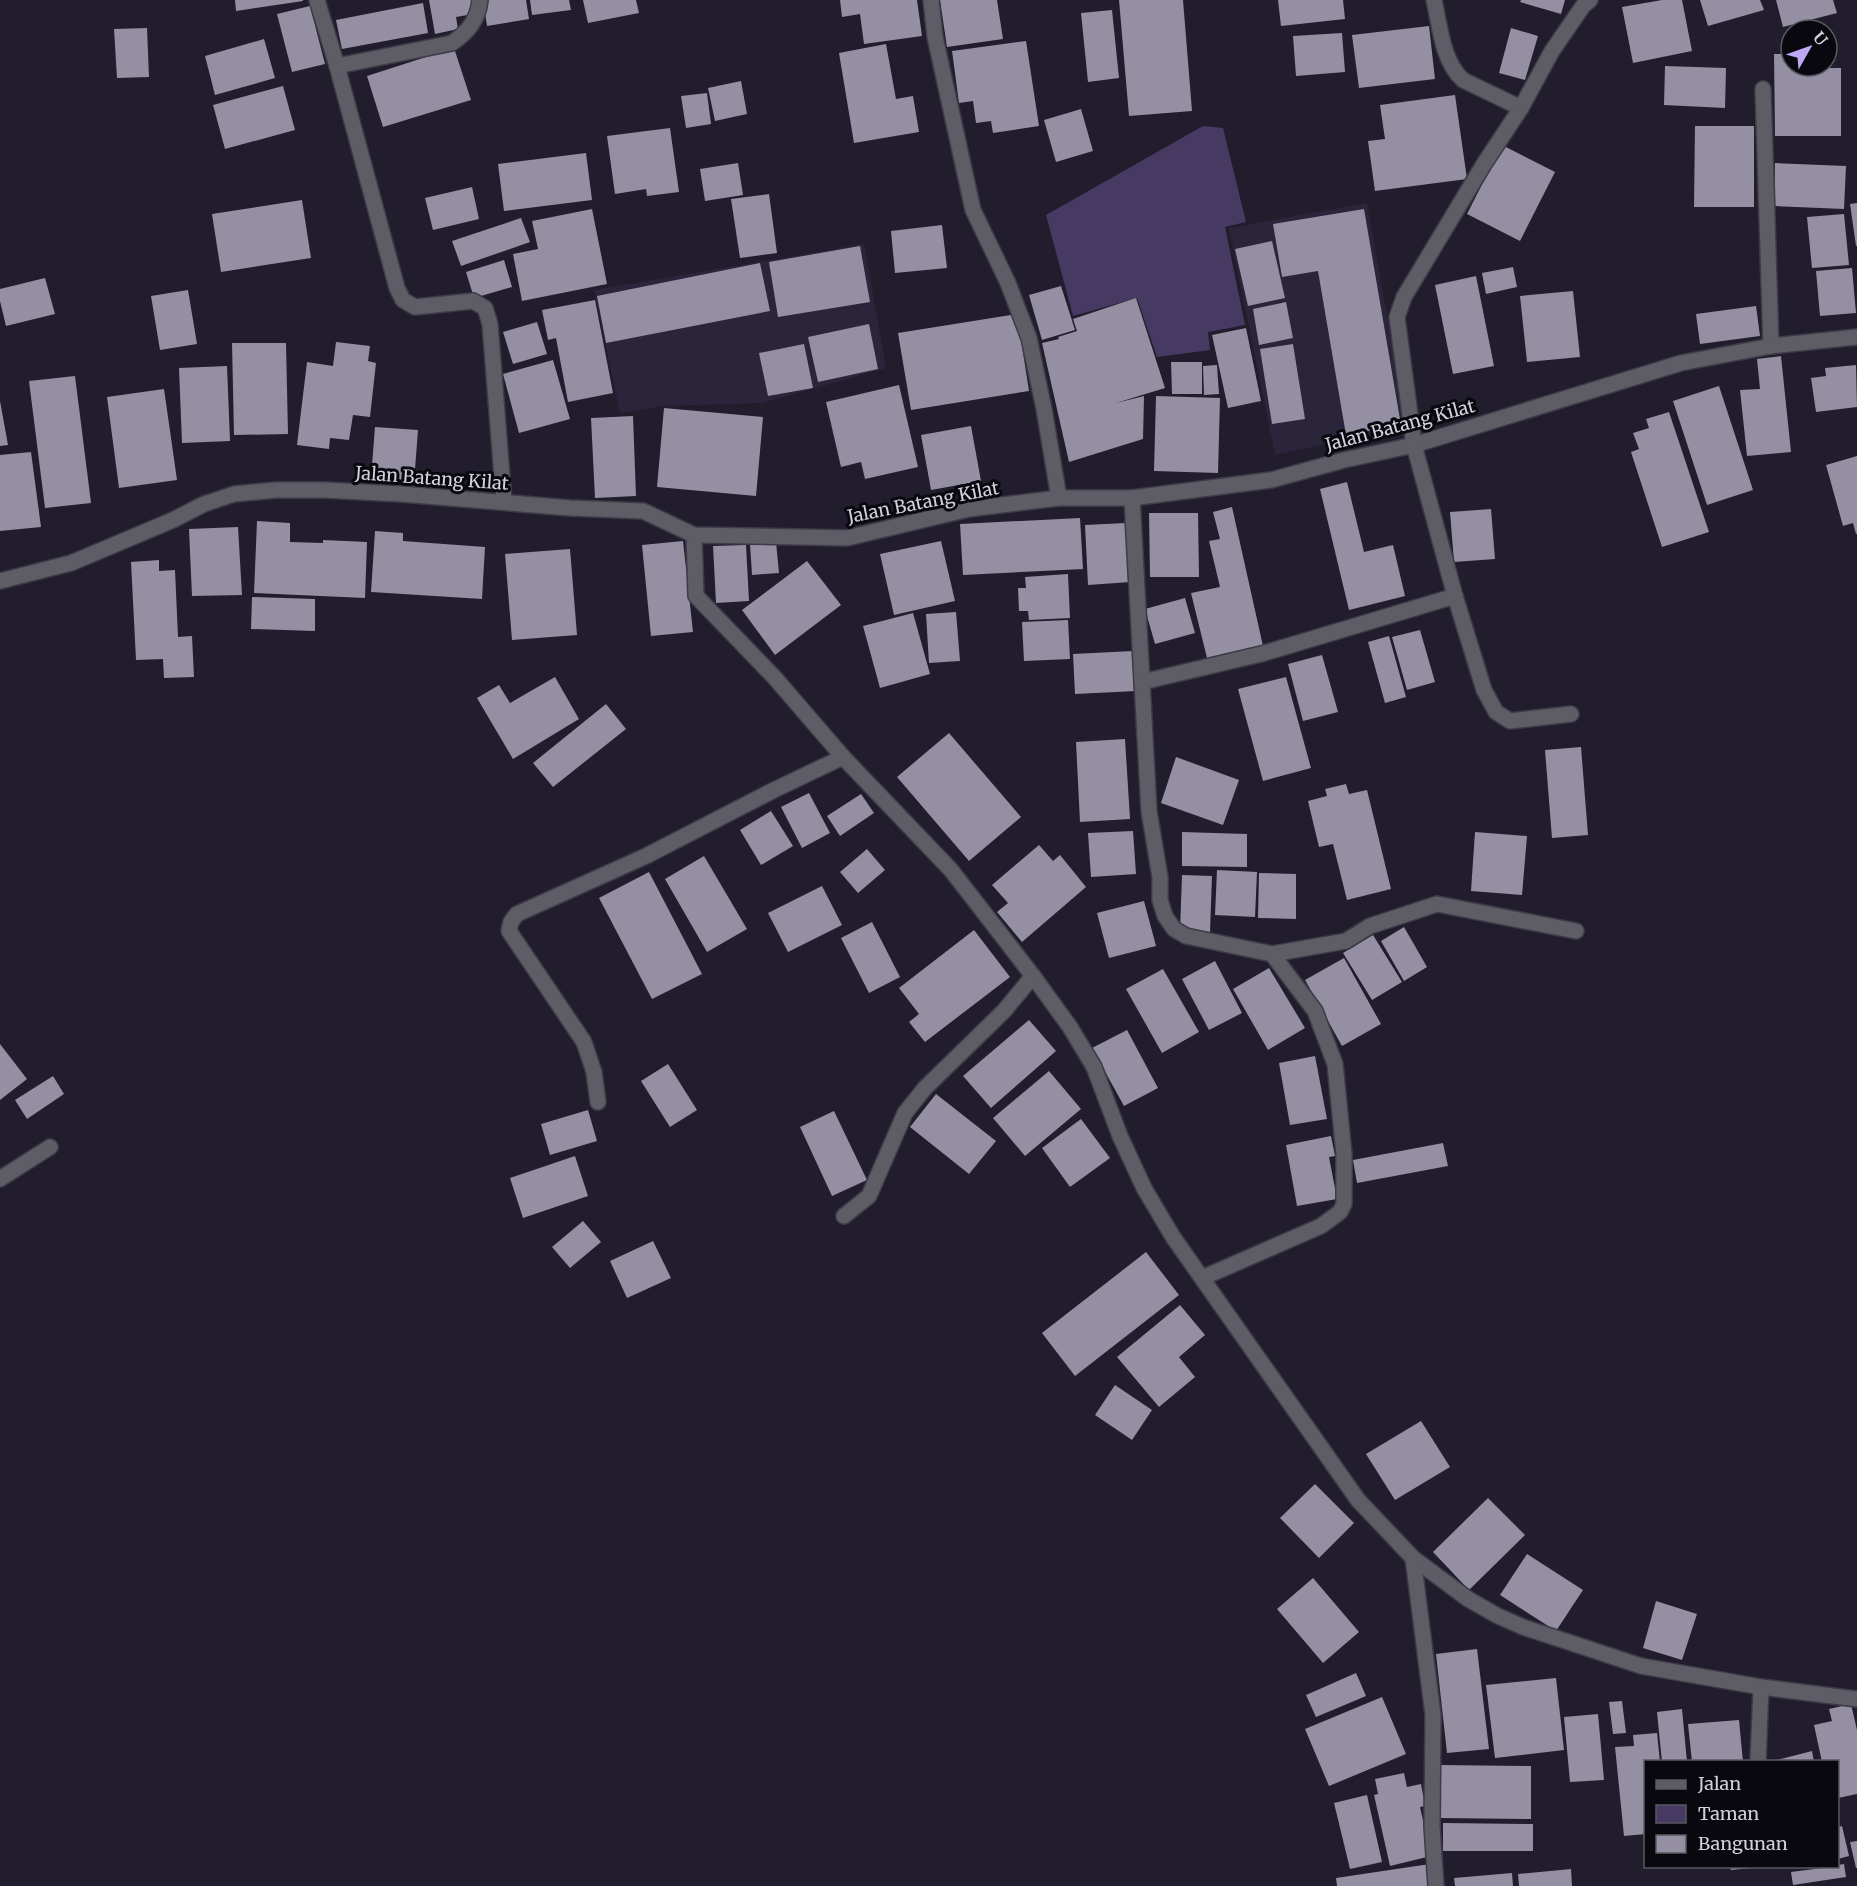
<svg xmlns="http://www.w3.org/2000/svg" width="1857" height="1886" viewBox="0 0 1857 1886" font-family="Merriweather,serif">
<rect width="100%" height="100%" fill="#211d2c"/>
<g fill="#2b253b">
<path d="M 1367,203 L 1407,426 L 1275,455 L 1229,228 Z"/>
<path d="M 864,244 L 886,368 L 762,403 L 663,406 L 620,413 L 594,290 Z"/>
</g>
<path fill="#463a63" d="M 1203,126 L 1223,128 L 1246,222 L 1225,227 L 1245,325 L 1208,332 L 1210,350 L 1157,357 L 1137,298 L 1073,316 L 1046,215 Z"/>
<g fill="#948fa3">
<path d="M 235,0 L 303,0 L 303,1 L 236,11 Z"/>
<path d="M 429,0 L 471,0 L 473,14 L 456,17 L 458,29 L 435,34 Z"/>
<path d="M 483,0 L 526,0 L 529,19 L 487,26 Z"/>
<path d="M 530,0 L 569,0 L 571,10 L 532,15 Z"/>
<path d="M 583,0 L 636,0 L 639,13 L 588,23 Z"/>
<path d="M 840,0 L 917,0 L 922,36 L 864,44 L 860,14 L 842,17 Z"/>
<path d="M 940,0 L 997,0 L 1003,39 L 947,47 Z"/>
<path d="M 1119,0 L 1183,0 L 1192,111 L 1129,116 Z"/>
<path d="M 1278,0 L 1343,0 L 1345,19 L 1281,26 Z"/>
<path d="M 1521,0 L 1565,0 L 1561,14 L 1520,2 Z"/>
<path d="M 1662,0 L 1682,0 L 1692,51 L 1633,63 L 1622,7 Z"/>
<path d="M 1700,0 L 1760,0 L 1764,10 L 1708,26 Z"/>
<path d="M 1776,0 L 1833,0 L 1837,13 L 1783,27 Z"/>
<path d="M 423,3 L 428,33 L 342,49 L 336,20 Z"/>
<path d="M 310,6 L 325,64 L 292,72 L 277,14 Z"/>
<path d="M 1112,10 L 1119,78 L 1088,82 L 1081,13 Z"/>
<path d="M 1429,26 L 1435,79 L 1359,88 L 1352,35 Z"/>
<path d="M 147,28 L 149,77 L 117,78 L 114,29 Z"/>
<path d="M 1511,28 L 1538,36 L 1525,80 L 1499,73 Z"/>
<path d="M 1342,33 L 1345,72 L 1296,76 L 1293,36 Z"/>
<path d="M 264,39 L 275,78 L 215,95 L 205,56 Z"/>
<path d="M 1026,41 L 1039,126 L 993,133 L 991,121 L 976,123 L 973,101 L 959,103 L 952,51 Z"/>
<path d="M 886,44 L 896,99 L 913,96 L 919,132 L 854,143 L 839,53 Z"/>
<path d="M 454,48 L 471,100 L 383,127 L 367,76 Z"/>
<path d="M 1774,54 L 1791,54 L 1791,66 L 1825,66 L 1826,68 L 1841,68 L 1841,136 L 1775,136 Z"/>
<path d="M 1665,66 L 1726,68 L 1725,108 L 1664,105 Z"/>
<path d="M 741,81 L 747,114 L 715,121 L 708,88 Z"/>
<path d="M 283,86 L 295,130 L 225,149 L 213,105 Z"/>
<path d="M 707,93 L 711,124 L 686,128 L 681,96 Z"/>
<path d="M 1455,95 L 1467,179 L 1375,191 L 1368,141 L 1385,139 L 1380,105 Z"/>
<path d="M 1081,109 L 1093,151 L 1056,162 L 1044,120 Z"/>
<path d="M 1695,126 L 1754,126 L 1754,207 L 1694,207 Z"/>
<path d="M 670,128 L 679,192 L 647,196 L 646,189 L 615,194 L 607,136 Z"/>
<path d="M 1502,145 L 1555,172 L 1520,241 L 1467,214 Z"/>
<path d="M 586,153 L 592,200 L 504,211 L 498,164 Z"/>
<path d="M 738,163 L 743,195 L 705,201 L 700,169 Z"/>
<path d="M 1775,163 L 1846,166 L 1844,209 L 1774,206 Z"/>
<path d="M 472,187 L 479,219 L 433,230 L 425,198 Z"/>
<path d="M 769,194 L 777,253 L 740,258 L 731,199 Z"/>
<path d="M 302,200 L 311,258 L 221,272 L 212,214 Z"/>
<path d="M 1857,203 L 1857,246 L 1856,246 L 1850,204 Z"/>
<path d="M 592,209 L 607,284 L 522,301 L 513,254 L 538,249 L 532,221 Z"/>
<path d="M 1364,209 L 1401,425 L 1346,435 L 1318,271 L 1282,277 L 1273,224 Z"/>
<path d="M 1844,214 L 1849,265 L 1812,268 L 1807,217 Z"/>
<path d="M 521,218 L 530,242 L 461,266 L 452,241 Z"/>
<path d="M 942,225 L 947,268 L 895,273 L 891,231 Z"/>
<path d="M 1272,241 L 1285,298 L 1248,306 L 1235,249 Z"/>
<path d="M 860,246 L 870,302 L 778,317 L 769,262 Z"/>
<path d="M 504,260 L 512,287 L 474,298 L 466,272 Z"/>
<path d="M 760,263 L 770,311 L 606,343 L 597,296 Z"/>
<path d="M 1513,267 L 1517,287 L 1486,294 L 1482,273 Z"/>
<path d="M 1852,268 L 1856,313 L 1820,316 L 1816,271 Z"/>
<path d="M 1476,276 L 1494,366 L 1453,374 L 1435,285 Z"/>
<path d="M 45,278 L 55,314 L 6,326 L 0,301 L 0,289 Z"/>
<path d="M 1061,286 L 1075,330 L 1042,340 L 1029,295 Z"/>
<path d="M 188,290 L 197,344 L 160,350 L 151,296 Z"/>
<path d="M 1573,291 L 1580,357 L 1527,362 L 1520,296 Z"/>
<path d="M 1136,298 L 1165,388 L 1116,403 L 1144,396 L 1143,439 L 1069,462 L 1042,343 L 1059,339 L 1058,337 L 1077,331 L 1073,319 Z"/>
<path d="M 595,300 L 613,393 L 568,402 L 556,338 L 548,340 L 542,310 Z"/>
<path d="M 1286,302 L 1293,338 L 1259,345 L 1253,309 Z"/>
<path d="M 1756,306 L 1760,336 L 1700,344 L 1696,314 Z"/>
<path d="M 1017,314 L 1029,391 L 911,410 L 898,333 Z"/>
<path d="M 537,322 L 547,354 L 513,364 L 503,332 Z"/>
<path d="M 869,324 L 878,369 L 818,382 L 808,337 Z"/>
<path d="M 1246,328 L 1261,401 L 1228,408 L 1212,335 Z"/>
<path d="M 336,342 L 370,346 L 368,361 L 376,363 L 370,417 L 353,415 L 349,440 L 330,438 L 329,449 L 297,445 L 307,362 L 333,366 Z"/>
<path d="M 232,343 L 286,343 L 288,434 L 234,435 Z"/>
<path d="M 804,344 L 813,388 L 768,396 L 759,353 Z"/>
<path d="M 1293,344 L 1305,419 L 1272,424 L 1260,349 Z"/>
<path d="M 1781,356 L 1791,452 L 1747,456 L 1740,390 L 1760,389 L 1757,359 Z"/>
<path d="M 553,360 L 570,419 L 519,433 L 503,374 Z"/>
<path d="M 1171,362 L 1202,362 L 1202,394 L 1172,394 Z"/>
<path d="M 1217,365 L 1219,394 L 1204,395 L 1203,366 Z"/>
<path d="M 1856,365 L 1857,407 L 1816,412 L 1811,378 L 1826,376 L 1825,368 Z"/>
<path d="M 227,366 L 230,441 L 182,443 L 179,368 Z"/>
<path d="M 75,376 L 91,503 L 45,508 L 29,381 Z"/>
<path d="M 899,385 L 918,467 L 865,479 L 861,462 L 841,467 L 826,402 Z"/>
<path d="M 1719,386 L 1753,490 L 1707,505 L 1673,401 Z"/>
<path d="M 164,389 L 177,480 L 119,488 L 107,397 Z"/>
<path d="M 1156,396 L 1220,398 L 1218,473 L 1154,471 Z"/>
<path d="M 0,401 L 8,445 L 0,446 Z"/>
<path d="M 664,408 L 763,417 L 756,496 L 657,487 Z"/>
<path d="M 1669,412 L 1709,532 L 1662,547 L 1631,452 L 1639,449 L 1633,433 L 1649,428 L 1646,419 Z"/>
<path d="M 633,416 L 636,496 L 595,498 L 591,418 Z"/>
<path d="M 971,426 L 981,481 L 931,490 L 921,435 Z"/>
<path d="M 375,427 L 418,430 L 414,482 L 371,478 Z"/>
<path d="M 31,452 L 41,527 L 0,531 L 0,455 Z"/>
<path d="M 1857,456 L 1857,534 L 1856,534 L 1853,523 L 1843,526 L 1826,465 Z"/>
<path d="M 1347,482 L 1364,552 L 1393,545 L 1405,596 L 1349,610 L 1320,489 Z"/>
<path d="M 1232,507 L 1263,646 L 1207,658 L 1191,593 L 1220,587 L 1209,541 L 1220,539 L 1213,512 Z"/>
<path d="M 1491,509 L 1495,559 L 1454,562 L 1450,512 Z"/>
<path d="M 1149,513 L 1198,513 L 1199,577 L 1150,577 Z"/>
<path d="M 1080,518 L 1083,569 L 963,575 L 960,524 Z"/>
<path d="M 257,521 L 290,523 L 290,542 L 323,543 L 323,540 L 367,542 L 365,598 L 254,593 Z"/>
<path d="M 1126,523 L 1130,582 L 1088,585 L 1085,525 Z"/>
<path d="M 238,527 L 242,595 L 192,596 L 189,529 Z"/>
<path d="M 375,531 L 403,533 L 403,541 L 485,547 L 482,599 L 371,592 Z"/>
<path d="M 683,541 L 693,632 L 651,636 L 642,545 Z"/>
<path d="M 941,541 L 955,601 L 894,615 L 880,554 Z"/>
<path d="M 776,542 L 779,573 L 752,575 L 750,544 Z"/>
<path d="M 746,545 L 749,601 L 716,603 L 713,546 Z"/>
<path d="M 570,549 L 577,635 L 512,640 L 505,554 Z"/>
<path d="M 159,560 L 159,571 L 175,570 L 178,637 L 192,636 L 194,677 L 164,678 L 163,659 L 136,660 L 131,562 Z"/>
<path d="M 807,561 L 841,605 L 775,655 L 742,610 Z"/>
<path d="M 1068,574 L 1070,618 L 1029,620 L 1028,611 L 1019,611 L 1018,588 L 1026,588 L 1025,577 Z"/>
<path d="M 252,597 L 315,599 L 315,631 L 251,629 Z"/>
<path d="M 1185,598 L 1195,633 L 1155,644 L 1145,609 Z"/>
<path d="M 956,612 L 960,661 L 929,663 L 926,614 Z"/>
<path d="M 913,613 L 930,674 L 880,688 L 863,626 Z"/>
<path d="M 1068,620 L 1070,659 L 1024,661 L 1022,622 Z"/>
<path d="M 1420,630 L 1435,682 L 1407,690 L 1392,637 Z"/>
<path d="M 1389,636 L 1406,697 L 1385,703 L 1368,642 Z"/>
<path d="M 1133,651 L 1136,691 L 1075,694 L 1073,654 Z"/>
<path d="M 1322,655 L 1338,712 L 1303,721 L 1288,664 Z"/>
<path d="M 555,677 L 579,719 L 513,759 L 477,698 L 499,685 L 510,703 Z"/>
<path d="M 1286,677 L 1311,768 L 1263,781 L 1238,689 Z"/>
<path d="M 606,704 L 626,729 L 553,787 L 533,763 Z"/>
<path d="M 949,733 L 1021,817 L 969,861 L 897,777 Z"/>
<path d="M 1125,739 L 1130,819 L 1080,822 L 1076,742 Z"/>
<path d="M 1581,747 L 1588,835 L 1552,838 L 1545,750 Z"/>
<path d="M 1176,757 L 1239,780 L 1223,825 L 1161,803 Z"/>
<path d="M 1346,784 L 1349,794 L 1367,790 L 1391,889 L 1347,900 L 1333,844 L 1319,847 L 1308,801 L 1327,796 L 1325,789 Z"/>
<path d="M 809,793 L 830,833 L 802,848 L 781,807 Z"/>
<path d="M 861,794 L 874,813 L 840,836 L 827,816 Z"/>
<path d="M 771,811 L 793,846 L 761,865 L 740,830 Z"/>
<path d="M 1133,831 L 1136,874 L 1091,877 L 1088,833 Z"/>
<path d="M 1182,832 L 1247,834 L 1247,867 L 1182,866 Z"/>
<path d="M 1475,832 L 1527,836 L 1522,895 L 1471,891 Z"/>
<path d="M 1039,845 L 1053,861 L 1060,855 L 1086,887 L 1022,942 L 997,912 L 1008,903 L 992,885 Z"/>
<path d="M 867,849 L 885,870 L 858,893 L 840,872 Z"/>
<path d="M 704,856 L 747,929 L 707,952 L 665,879 Z"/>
<path d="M 1217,870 L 1257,872 L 1255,917 L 1215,915 Z"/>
<path d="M 649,872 L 702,974 L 652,999 L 599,898 Z"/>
<path d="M 1259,873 L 1296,874 L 1296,919 L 1258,918 Z"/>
<path d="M 1182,875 L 1212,876 L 1210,932 L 1180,931 Z"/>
<path d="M 822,886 L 842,925 L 788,952 L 768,913 Z"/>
<path d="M 1144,901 L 1156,946 L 1109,958 L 1097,913 Z"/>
<path d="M 872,922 L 900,977 L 869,993 L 841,938 Z"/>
<path d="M 1404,927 L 1427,967 L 1404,981 L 1381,941 Z"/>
<path d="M 974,930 L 1010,977 L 925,1042 L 909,1022 L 919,1014 L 899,988 Z"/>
<path d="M 1373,935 L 1402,982 L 1372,1000 L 1343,953 Z"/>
<path d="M 1344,958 L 1381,1024 L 1342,1046 L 1305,980 Z"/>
<path d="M 1215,961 L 1242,1013 L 1209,1030 L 1182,979 Z"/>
<path d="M 1269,968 L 1305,1028 L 1268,1050 L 1233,989 Z"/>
<path d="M 1163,969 L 1199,1032 L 1162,1053 L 1126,989 Z"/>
<path d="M 1029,1020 L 1056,1051 L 991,1108 L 963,1076 Z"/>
<path d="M 1127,1030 L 1158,1088 L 1124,1106 L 1092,1048 Z"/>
<path d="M 0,1044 L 27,1079 L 0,1100 Z"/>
<path d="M 1315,1056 L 1327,1119 L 1290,1125 L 1279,1063 Z"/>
<path d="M 668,1064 L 697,1110 L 670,1127 L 641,1081 Z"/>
<path d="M 1049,1071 L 1081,1109 L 1025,1156 L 993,1118 Z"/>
<path d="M 53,1076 L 64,1094 L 27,1119 L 15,1100 Z"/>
<path d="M 936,1094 L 996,1141 L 969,1174 L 910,1127 Z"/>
<path d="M 588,1110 L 597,1141 L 550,1155 L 541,1124 Z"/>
<path d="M 834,1111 L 867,1180 L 832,1196 L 800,1127 Z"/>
<path d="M 1081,1119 L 1110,1158 L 1070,1187 L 1042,1148 Z"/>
<path d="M 1331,1136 L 1335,1156 L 1329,1157 L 1337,1199 L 1297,1206 L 1286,1145 Z"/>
<path d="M 1443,1143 L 1448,1166 L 1357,1183 L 1353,1160 Z"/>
<path d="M 575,1156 L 588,1196 L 523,1218 L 510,1178 Z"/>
<path d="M 583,1221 L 601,1242 L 570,1268 L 552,1247 Z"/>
<path d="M 653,1241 L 671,1278 L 627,1298 L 610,1261 Z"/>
<path d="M 1146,1252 L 1179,1295 L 1075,1376 L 1042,1333 Z"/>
<path d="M 1180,1305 L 1205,1335 L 1179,1357 L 1195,1377 L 1159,1407 L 1117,1357 Z"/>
<path d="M 1115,1385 L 1152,1410 L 1132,1440 L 1095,1415 Z"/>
<path d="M 1421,1421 L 1450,1467 L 1395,1500 L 1366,1454 Z"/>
<path d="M 1315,1484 L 1354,1523 L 1319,1558 L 1280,1518 Z"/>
<path d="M 1488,1498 L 1525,1535 L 1469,1590 L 1433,1552 Z"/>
<path d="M 1527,1554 L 1583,1590 L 1556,1631 L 1500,1595 Z"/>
<path d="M 1313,1578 L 1359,1632 L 1323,1663 L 1277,1609 Z"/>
<path d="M 1656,1601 L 1697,1614 L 1682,1660 L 1643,1648 Z"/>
<path d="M 1477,1649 L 1489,1749 L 1447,1753 L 1436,1654 Z"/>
<path d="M 1356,1673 L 1366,1696 L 1316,1717 L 1306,1695 Z"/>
<path d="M 1556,1678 L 1564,1750 L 1495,1758 L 1486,1685 Z"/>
<path d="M 1382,1697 L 1406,1754 L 1329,1786 L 1305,1729 Z"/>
<path d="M 1622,1701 L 1626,1733 L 1613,1734 L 1609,1702 Z"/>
<path d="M 1851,1704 L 1857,1730 L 1857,1794 L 1838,1798 L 1838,1762 L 1822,1762 L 1814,1725 L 1832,1721 L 1829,1709 Z"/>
<path d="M 1682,1709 L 1687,1762 L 1662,1762 L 1657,1712 Z"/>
<path d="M 1598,1714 L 1604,1780 L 1570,1782 L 1564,1717 Z"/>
<path d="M 1739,1720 L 1743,1762 L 1692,1762 L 1688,1724 Z"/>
<path d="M 1657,1733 L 1660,1762 L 1646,1762 L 1646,1834 L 1624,1836 L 1615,1747 L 1634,1746 L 1633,1735 Z"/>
<path d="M 1812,1751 L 1814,1762 L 1773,1762 L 1773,1761 Z"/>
<path d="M 1439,1765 L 1531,1766 L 1531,1819 L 1439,1818 Z"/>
<path d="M 1404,1773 L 1407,1787 L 1421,1784 L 1425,1806 L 1420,1807 L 1431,1856 L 1390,1866 L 1374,1795 L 1378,1794 L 1375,1779 Z"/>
<path d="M 1367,1795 L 1382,1862 L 1350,1869 L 1334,1803 Z"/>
<path d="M 1443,1823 L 1533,1824 L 1533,1851 L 1443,1851 Z"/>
<path d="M 1842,1826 L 1849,1856 L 1838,1859 L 1838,1827 Z"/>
<path d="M 1857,1841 L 1857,1868 L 1856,1868 L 1850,1842 Z"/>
<path d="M 1430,1864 L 1433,1886 L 1337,1886 L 1336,1878 Z"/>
<path d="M 1844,1864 L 1846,1877 L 1793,1885 L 1791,1872 L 1838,1866 L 1838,1865 Z"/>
<path d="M 1730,1866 L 1752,1866 L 1752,1868 L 1731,1870 Z"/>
<path d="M 1571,1869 L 1572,1886 L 1519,1886 L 1518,1874 Z"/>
<path d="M 1512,1873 L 1513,1886 L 1455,1886 L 1454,1878 Z"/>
</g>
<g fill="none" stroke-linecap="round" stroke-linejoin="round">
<defs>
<g id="minor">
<path d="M 317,0 L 337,66 L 397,288 L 403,300 L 415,307 L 473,301 L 485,308 L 490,324 L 504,502"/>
<path d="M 931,0 L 935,37 L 973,210 L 1008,283 L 1029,338 L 1044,409 L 1059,498"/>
<path d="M 1434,0 C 1440,26 1442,61 1463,80 L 1521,108"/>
<path d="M 337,66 L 452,43 C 468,32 478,20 480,0"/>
<path d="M 1763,89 L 1771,346"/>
<path d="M 1132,498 L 1149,811 L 1160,877 L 1160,900 L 1165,916 L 1174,929 L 1186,936 L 1272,954 L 1346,941 L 1370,926 L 1437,904 L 1576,931"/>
<path d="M 694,535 L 696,596 L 775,678 L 843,757 L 951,870 L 1033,976 L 1070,1027 L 1094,1067 L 1120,1136 L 1144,1188 L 1173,1237 L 1358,1500 L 1413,1558 L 1468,1599 L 1498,1616 L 1523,1627 L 1641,1666 L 1761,1687 L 1857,1699"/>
<path d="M 0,581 L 71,563 L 173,520 L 204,504 L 234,494 L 276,490 L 324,490 L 401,494 L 570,508 L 643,511 L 694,535 L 847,538 L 969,509 L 1059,498 L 1132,498 L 1271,480 L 1344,460 L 1414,445 L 1681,363 L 1771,346 L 1857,337"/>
<path d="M 1142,682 L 1261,654 L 1455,596"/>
<path d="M 1571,714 L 1510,721 L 1496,712 L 1484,690 L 1455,596 L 1414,445 L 1397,317 L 1404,297 L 1484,164 L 1521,108 L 1552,51 L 1583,6 L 1590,0"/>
<path d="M 598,1102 L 594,1072 L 584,1042 L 509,931 L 511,922 L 517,914 L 646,856 L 774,790 L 843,757"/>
<path d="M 0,1179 L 50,1147"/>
<path d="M 844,1216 L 869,1196 L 905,1113 L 925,1088 L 1004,1011 L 1033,976"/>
<path d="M 1202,1278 L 1321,1226 L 1340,1212 L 1344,1204 L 1344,1154 L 1335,1064 L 1315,1011 L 1272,954"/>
<path d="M 1413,1558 L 1433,1715 L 1432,1826 L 1436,1886"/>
<path d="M 1758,1762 L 1761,1687"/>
</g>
</defs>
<use href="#minor" stroke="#3e3a48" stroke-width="18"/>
<use href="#minor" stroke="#5e5c64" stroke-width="15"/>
</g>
<g text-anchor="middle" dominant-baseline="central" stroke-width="6" stroke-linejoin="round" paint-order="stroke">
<g font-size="18" fill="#d4d1dc" stroke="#0a080f">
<text transform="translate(1400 425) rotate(-15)">Jalan Batang Kilat</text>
<text transform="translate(432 478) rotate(4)">Jalan Batang Kilat</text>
<text transform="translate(923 502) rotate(-11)">Jalan Batang Kilat</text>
</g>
</g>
<rect x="1644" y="1760" width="195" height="108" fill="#0a080f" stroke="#5b5861" stroke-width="1.5"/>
<rect x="1656" y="1780" width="30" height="9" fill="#5e5c64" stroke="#5b5861" stroke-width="1.5"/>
<text x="1698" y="1790" font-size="18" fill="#d4d1dc">Jalan</text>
<rect x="1656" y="1805" width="30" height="18" fill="#463a63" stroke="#5b5861" stroke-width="1.5"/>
<text x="1698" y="1820" font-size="18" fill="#d4d1dc">Taman</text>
<rect x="1656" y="1835" width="30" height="18" fill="#948fa3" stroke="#5b5861" stroke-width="1.5"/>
<text x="1698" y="1850" font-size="18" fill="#d4d1dc">Bangunan</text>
<g transform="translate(1809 48) rotate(50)"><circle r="28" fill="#0a080f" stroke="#5b5861" stroke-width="1.5"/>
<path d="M0-4.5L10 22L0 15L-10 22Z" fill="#bda9f5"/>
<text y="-9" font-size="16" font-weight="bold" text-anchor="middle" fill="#d4d1dc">U</text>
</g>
</svg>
